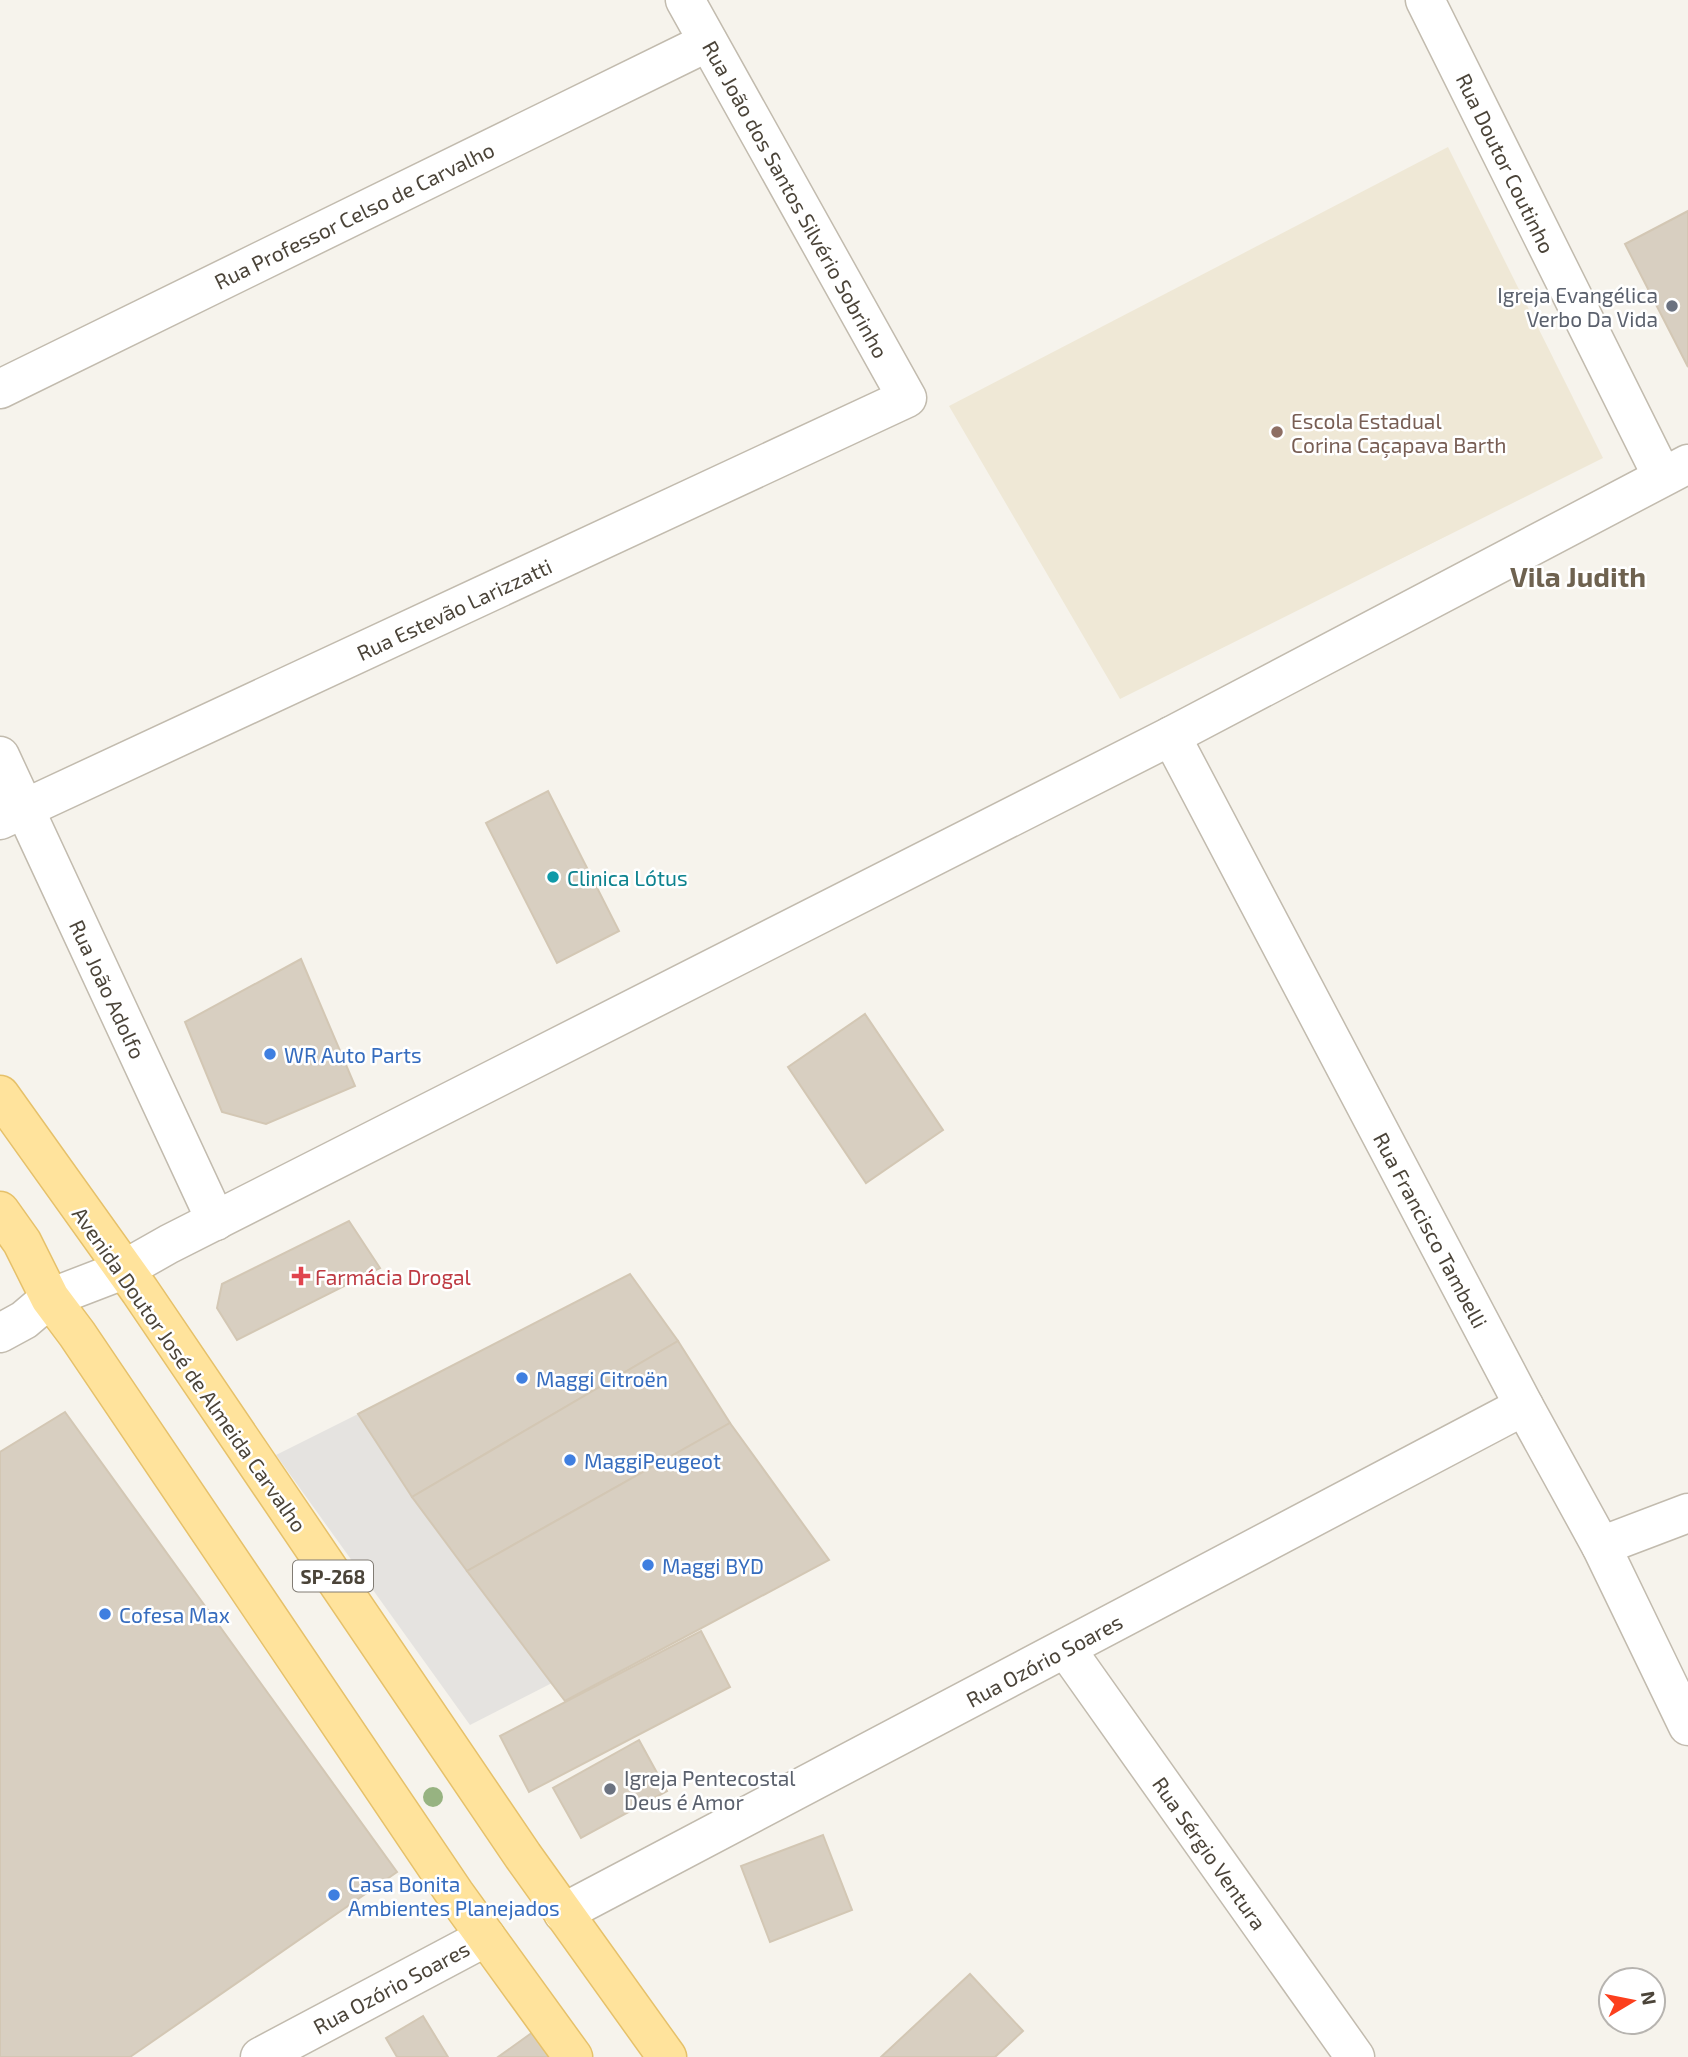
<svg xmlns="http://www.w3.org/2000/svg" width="1688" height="2057" viewBox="0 0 1688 2057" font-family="'Exo 2',sans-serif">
<rect width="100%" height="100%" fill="#f6f3ec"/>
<path fill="#efe8d6" d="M 1448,147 L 1603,458 L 1120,699 L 949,406 Z"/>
<path fill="#e5e3e0" d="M 358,1414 L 552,1683 L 470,1725 L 276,1455 Z"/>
<g fill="#d8cfc1" stroke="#d3c7b4" stroke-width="2">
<path d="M 1688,211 L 1688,367 L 1625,244 Z"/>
<path d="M 548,791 L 619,931 L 557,963 L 486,823 Z"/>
<path d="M 301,959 L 355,1086 L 266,1124 L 222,1112 L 185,1022 Z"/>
<path d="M 865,1014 L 943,1130 L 866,1183 L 788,1067 Z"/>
<path d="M 349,1221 L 380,1268 L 237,1340 L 217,1308 L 222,1284 Z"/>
<path d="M 630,1274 L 678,1341 L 412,1497 L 358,1414 Z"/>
<path d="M 678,1341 L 730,1423 L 467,1571 L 412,1497 Z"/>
<path d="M 65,1412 L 397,1872 L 130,2057 L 0,2057 L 0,1452 Z"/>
<path d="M 730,1423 L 829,1560 L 565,1701 L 467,1571 Z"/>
<path d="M 701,1631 L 730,1687 L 529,1792 L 500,1736 Z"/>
<path d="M 639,1740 L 667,1791 L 581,1838 L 553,1788 Z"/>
<path d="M 823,1835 L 852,1910 L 770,1942 L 741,1866 Z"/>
<path d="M 970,1974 L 1023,2031 L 995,2057 L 881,2057 Z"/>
<path d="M 423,2016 L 448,2057 L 397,2057 L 386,2038 Z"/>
<path d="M 533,2032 L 551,2057 L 498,2057 Z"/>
</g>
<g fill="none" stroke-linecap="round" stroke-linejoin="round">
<defs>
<g id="minor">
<path d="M 1425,0 L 1662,476"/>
<path d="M 0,389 L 708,42"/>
<path d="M 1171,736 L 1524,1406 L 1601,1546 L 1688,1726"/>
<path d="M 0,756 L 216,1221"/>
<path d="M 0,820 L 907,398 L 685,0"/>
<path d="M 0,1333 L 24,1320 L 50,1298 L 123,1270 L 169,1244 L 1171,736 L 1688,464"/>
<path d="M 1601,1546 L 1688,1513"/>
<path d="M 1066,1649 L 1355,2057"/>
<path d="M 563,1913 L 1524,1406"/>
<path d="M 260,2057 L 486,1937"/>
</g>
<g id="major">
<path d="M 0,1095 L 140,1291 L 523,1856 L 667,2057"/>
<path d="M 0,1211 L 22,1242 L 50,1298 L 77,1334 L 455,1894 L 573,2057"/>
</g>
</defs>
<use href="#minor" stroke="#c2bbae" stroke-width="41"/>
<use href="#major" stroke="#e6c16a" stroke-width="41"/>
<use href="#minor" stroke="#fff" stroke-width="38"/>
<use href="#major" stroke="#ffe39c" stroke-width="38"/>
</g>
<circle fill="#97b381" cx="433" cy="1797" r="10"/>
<g fill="#6b7280" stroke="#fff" stroke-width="2.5">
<circle cx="1672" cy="306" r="7"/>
<circle cx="610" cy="1789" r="7"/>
</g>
<circle fill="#8d6e63" stroke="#fff" stroke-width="2.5" cx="1277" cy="432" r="7"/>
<circle fill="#0f9aa8" stroke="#fff" stroke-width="2.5" cx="553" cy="877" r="7"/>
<g fill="#3f7fe0" stroke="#fff" stroke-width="2.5">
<circle cx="270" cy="1054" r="7"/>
<circle cx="522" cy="1378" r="7"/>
<circle cx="570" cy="1460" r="7"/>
<circle cx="648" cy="1565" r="7"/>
<circle cx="105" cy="1614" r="7"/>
<circle cx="334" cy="1895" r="7"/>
</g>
<path fill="#e0444e" stroke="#fff" stroke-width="2.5" d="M297.5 1265.5h7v7h7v7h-7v7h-7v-7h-7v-7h7z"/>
<g text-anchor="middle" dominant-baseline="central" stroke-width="5" stroke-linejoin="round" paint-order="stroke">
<rect fill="#fff" stroke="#817c74" stroke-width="2" x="293" y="1560.5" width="80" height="31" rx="5"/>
<g font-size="19" font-weight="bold" fill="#4b4439">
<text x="333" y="1576">SP-268</text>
</g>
<g font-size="21" fill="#4b4439" stroke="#fff">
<text transform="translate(1506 163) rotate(64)">Rua Doutor Coutinho</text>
<text transform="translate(796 199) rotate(61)">Rua João dos Santos Silvério Sobrinho</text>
<text transform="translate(354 215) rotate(-26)">Rua Professor Celso de Carvalho</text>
<text transform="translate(454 609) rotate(-25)">Rua Estevão Larizzatti</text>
<text transform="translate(108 989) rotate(65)">Rua João Adolfo</text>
<text transform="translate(1431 1230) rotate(62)">Rua Francisco Tambelli</text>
<text transform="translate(190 1369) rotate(55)">Avenida Doutor José de Almeida Carvalho</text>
<text transform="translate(1044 1660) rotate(-28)">Rua Ozório Soares</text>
<text transform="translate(1210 1853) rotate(55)">Rua Sérgio Ventura</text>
<text transform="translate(391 1987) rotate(-28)">Rua Ozório Soares</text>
</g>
<g font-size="21" fill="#5b616d" stroke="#fff" text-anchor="end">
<text x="1658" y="294">Igreja Evangélica<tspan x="1658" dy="24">Verbo Da Vida</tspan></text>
<text x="624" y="1777" text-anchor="start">Igreja Pentecostal<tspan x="624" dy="24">Deus é Amor</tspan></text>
</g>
<g font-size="21" fill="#785e54" stroke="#fff" text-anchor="start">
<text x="1291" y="420">Escola Estadual<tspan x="1291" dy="24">Corina Caçapava Barth</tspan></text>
</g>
<g font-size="21" fill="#0d838f" stroke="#fff" text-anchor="start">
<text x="567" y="877">Clinica Lótus</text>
</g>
<g font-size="21" fill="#366cbe" stroke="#fff" text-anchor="start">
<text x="284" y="1054">WR Auto Parts</text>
<text x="536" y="1378">Maggi Citroën</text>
<text x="584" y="1460">MaggiPeugeot</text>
<text x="662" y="1565">Maggi BYD</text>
<text x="119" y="1614">Cofesa Max</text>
<text x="348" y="1883">Casa Bonita<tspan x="348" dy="24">Ambientes Planejados</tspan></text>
</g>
<g font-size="21" fill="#be3a42" stroke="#fff" text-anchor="start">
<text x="315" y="1276">Farmácia Drogal</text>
</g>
<g font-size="28" font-weight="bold" fill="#6e6250" stroke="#fff">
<text x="1578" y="576">Vila Judith</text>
</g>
</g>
<g transform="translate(1632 2001) rotate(80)"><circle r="33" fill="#ffffff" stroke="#b7b4b0" stroke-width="2"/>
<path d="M0-5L12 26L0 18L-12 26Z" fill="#fc3f1d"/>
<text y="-10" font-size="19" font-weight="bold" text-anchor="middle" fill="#4b4439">N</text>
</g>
</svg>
